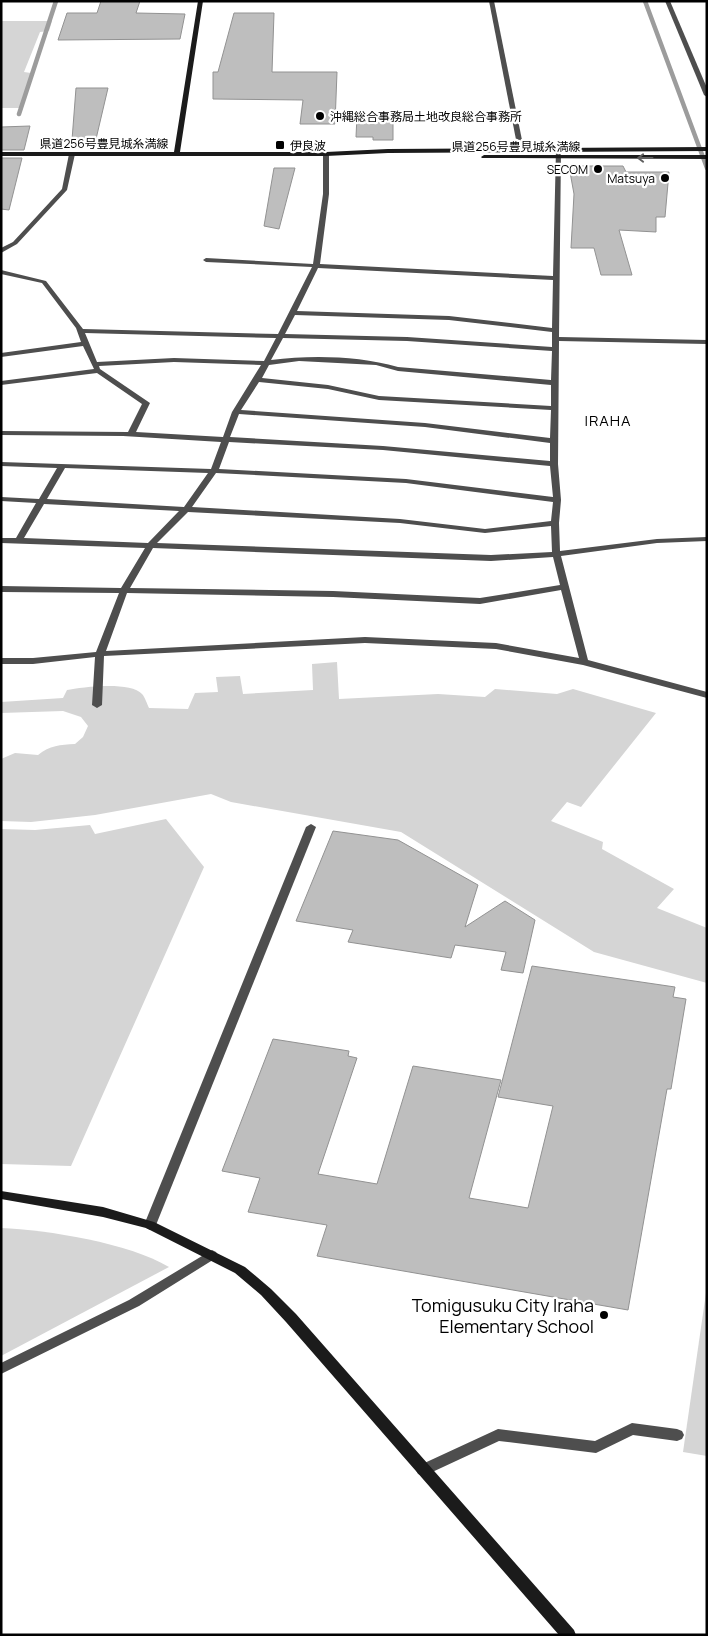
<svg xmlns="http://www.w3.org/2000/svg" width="708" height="1636" viewBox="0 0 708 1636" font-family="Manrope,'Noto Sans JP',sans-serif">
<rect width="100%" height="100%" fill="#fff"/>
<g fill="#d5d5d5">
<path d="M 1,21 L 52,21 L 49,31 L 40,32 L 24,72 L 31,73 L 20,108 L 1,108 Z"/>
<path d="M 337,662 L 339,699 L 438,694 L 485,697 L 495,689 L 557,694 L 573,689 L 656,713 L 581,807 L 567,802 L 551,821 L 603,842 L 602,849 L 674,889 L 657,908 L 707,928 L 707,983 L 594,952 L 401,832 L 231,802 L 211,794 L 95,815 L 31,822 L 1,821 L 1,759 L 15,753 L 38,755 C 50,745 60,745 75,744 L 83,737 L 88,726 L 81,717 L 63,711 L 1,713 L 1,702 L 63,698 L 67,690 C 82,687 131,681 142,694 C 145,697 147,704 149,708 L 188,709 L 195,693 L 218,692 L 216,677 L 240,676 L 243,694 L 313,690 L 312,664 Z"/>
<path d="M 166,819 L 204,867 L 71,1166 L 1,1164 L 1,829 L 35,830 L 90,825 L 95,834 Z"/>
<path d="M 1,1228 C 48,1230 129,1243 169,1267 L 1,1356 Z"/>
<path d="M 707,1286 L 707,1456 L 683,1452 Z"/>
</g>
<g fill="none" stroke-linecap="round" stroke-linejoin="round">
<g stroke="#9c9c9c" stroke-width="4.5">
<path d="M 645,1 L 707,168"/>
<path d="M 19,114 L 56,1"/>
</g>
</g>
<g fill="#bebebe" stroke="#929292">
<path d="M 101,1 L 140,1 L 136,13 L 185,14 L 180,39 L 58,40 L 67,13 L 97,13 Z"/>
<path d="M 234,13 L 274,13 L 272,72 L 337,72 L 335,124 L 300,124 L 303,100 L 213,99 L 213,72 L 218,72 Z"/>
<path d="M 76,88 L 108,88 L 96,139 L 72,140 Z"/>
<path d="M 357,116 L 393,116 L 393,140 L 373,140 L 373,137 L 356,137 Z"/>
<path d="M 30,126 L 24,150 L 1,150 L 1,127 Z"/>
<path d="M 1,158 L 22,158 L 9,210 L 1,209 Z"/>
<path d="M 574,166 L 623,166 L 626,172 L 669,172 L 665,217 L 656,217 L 656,232 L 619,230 L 632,275 L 601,275 L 594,248 L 571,248 L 574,194 L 570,172 L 575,172 Z"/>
<path d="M 274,168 L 295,168 L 279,229 L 264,226 Z"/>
<path d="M 333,831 L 398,840 L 478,885 L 465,927 L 505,901 L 535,920 L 523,973 L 501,970 L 506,952 L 455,945 L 451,958 L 348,942 L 353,930 L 296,921 Z"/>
<path d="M 532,966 L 675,987 L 673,997 L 686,999 L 671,1089 L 667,1089 L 628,1310 L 317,1256 L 327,1225 L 248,1212 L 260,1178 L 222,1171 L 273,1039 L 349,1051 L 348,1056 L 357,1058 L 318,1174 L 377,1184 L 413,1066 L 501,1080 L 469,1198 L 528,1208 L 553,1106 L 498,1097 Z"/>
</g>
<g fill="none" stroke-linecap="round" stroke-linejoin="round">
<g fill="#4e4e4e" fill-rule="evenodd">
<path d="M 311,824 L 316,827 L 156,1225 L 154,1228 L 150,1230 L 146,1228 L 144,1225 L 306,827 Z"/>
<path d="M 632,1423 L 677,1429 L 682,1431 L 684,1435 L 682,1439 L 677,1441 L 633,1435 L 596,1453 L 499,1441 L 428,1474 L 423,1476 L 418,1474 L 416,1470 L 418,1466 L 498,1429 L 595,1441 Z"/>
</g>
<g fill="#4e4e4e" fill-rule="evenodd">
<path d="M 489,1 L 494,1 L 524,150 L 521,152 L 518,150 Z"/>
<path d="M 665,1 L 670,1 L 707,88 L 707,97 L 704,95 Z"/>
<path d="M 556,149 L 561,150 L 559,337 L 707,340 L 707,344 L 559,341 L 558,464 L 561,500 L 559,523 L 560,551 L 657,539 L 707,537 L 707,541 L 657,543 L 561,556 L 588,660 L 707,692 L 707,698 L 583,665 L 496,649 L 365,643 L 104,656 L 102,705 L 97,708 L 92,705 L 95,657 L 33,664 L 1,664 L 1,658 L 33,658 L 96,652 L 119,593 L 1,592 L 1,586 L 121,588 L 145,548 L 1,543 L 1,538 L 16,538 L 36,503 L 1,501 L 1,497 L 39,499 L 57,468 L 1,466 L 1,462 L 211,469 L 221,442 L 123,436 L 1,435 L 1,431 L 128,432 L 142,404 L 97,373 L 1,385 L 1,381 L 94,369 L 83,346 L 1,357 L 1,353 L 81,342 L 76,328 L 42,283 L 1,274 L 1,270 L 46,281 L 83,329 L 278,334 L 312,267 L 206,262 L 203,260 L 206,258 L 313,264 L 323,194 L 323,154 L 326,152 L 329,154 L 329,194 L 320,264 L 553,276 ZM 318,268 L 553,280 L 552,328 L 449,316 L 297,311 ZM 295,315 L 449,320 L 552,332 L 552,347 L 407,337 L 285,334 ZM 85,333 L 276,338 L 264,361 L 174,358 L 97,362 ZM 283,338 L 407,341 L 552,351 L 551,380 L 398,367 C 358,356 313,355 271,360 ZM 299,361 L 376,365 L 398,371 L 551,385 L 551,406 L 379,396 L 328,385 L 262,378 L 269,365 ZM 174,362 L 261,365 L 232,412 L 223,437 L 136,432 L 150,403 L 100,369 L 99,366 ZM 259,382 L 328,389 L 379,400 L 551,410 L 550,438 L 425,423 L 241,410 ZM 239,414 L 425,427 L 550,443 L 550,461 L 383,446 L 230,437 ZM 229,442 L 383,450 L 550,466 L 553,497 L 406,479 L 219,469 ZM 65,468 L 208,473 L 184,507 L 47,499 ZM 216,473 L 406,483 L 553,502 L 551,521 L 485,529 L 400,519 L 192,507 ZM 44,504 L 179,511 L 148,543 L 24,538 ZM 188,512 L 400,523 L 485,533 L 551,526 L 552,552 L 491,555 L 157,543 ZM 153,548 L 491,561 L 553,557 L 560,585 L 480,598 L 333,591 L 130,588 ZM 561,590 L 579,658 L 496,643 L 365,637 L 106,651 L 127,593 L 333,597 L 480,604 Z"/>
<path d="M 72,152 L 75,154 L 67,190 L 17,244 L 1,253 L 1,248 L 13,242 L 62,189 L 69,154 Z"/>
<path d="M 212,1250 L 216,1252 L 218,1255 L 216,1258 L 139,1306 L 1,1374 L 1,1363 L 129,1300 Z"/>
</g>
<g fill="#1b1b1b" fill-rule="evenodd">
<path d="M 198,1 L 203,1 L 180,152 L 326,152 L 388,149 L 707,147 L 707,151 L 388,153 L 326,156 L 1,156 L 1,152 L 174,152 Z"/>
<path d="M 484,155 L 707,155 L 707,159 L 482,158 L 481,157 Z"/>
<path d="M 1,1191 L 103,1207 L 154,1222 L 245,1267 L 271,1289 L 296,1314 L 574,1630 L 576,1635 L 559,1635 L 286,1322 L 261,1295 L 235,1273 L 146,1228 L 103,1217 L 1,1199 Z"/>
</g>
</g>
<defs><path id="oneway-shaft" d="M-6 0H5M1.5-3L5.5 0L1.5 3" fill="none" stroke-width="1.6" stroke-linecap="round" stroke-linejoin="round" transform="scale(1.25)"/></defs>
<use stroke="#5f5f5f" href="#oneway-shaft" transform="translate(645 158) rotate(180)"/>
<g fill="#000" stroke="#fff" stroke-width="2">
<circle cx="320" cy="116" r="5"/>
<rect x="275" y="140" width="10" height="10" rx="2.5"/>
<circle cx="598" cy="169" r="5"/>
<circle cx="665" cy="178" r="5"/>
<circle cx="604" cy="1315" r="5"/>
</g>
<g text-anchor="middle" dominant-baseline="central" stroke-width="4.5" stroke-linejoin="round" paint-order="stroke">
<g font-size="12" fill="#000" stroke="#fff" text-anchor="start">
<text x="330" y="116">沖縄総合事務局土地改良総合事務所</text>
<text x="290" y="145">伊良波</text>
<text x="588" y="169" text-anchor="end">SECOM</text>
<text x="655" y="178" text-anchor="end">Matsuya</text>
</g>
<g font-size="12" fill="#000" stroke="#fff">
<text x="104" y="143">県道256号豊見城糸満線</text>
<text x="516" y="146">県道256号豊見城糸満線</text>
</g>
<g font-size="15" letter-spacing="1" fill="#000" stroke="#fff">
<text x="608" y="420">IRAHA</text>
</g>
<g font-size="18" fill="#000" stroke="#fff" text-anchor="end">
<text x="594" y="1305">Tomigusuku City Iraha<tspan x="594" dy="21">Elementary School</tspan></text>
</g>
</g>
<rect width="708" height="1636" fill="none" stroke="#000000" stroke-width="5"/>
</svg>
